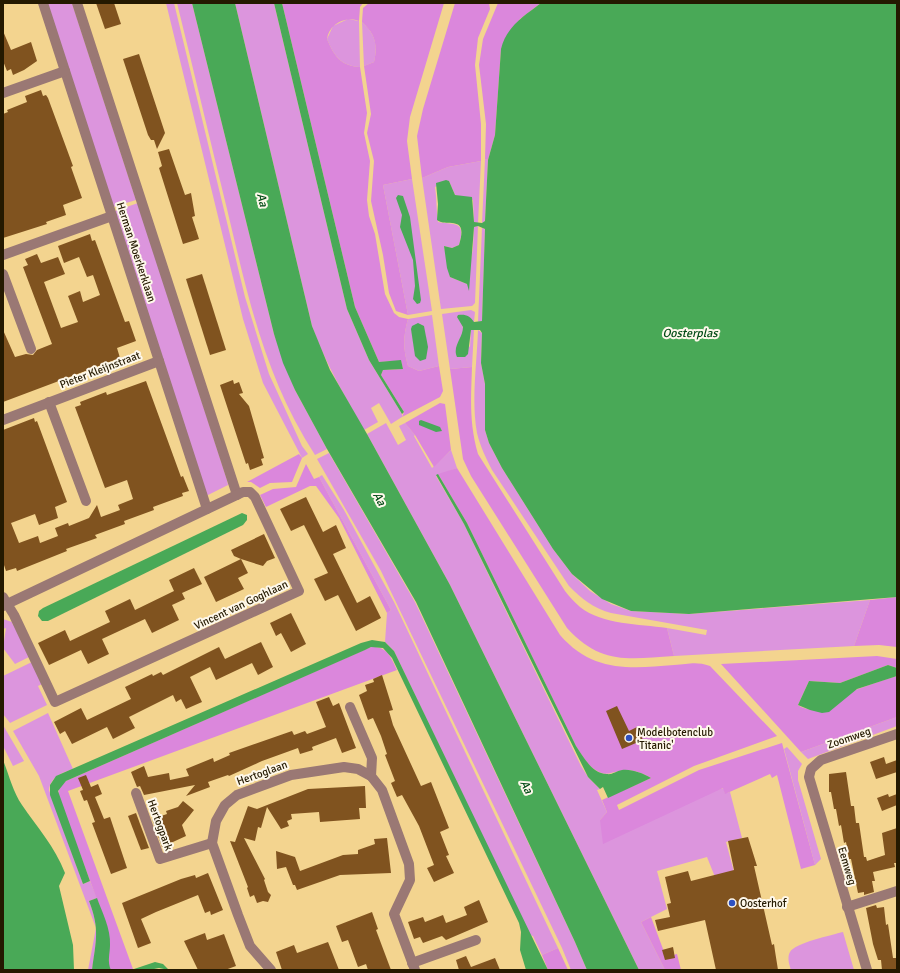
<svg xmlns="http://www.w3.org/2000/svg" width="900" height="973" viewBox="0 0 900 973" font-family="Signika,sans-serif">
<rect width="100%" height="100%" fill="#f3d48f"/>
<g fill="#dc95dd">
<path d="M 47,3 L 72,3 L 136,200 L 113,207 Z"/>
<path d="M 166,3 L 174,3 L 245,297 L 269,374 L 302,446 L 308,454 L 302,458 L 263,383 L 243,319 Z"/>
<path d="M 177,3 L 192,3 L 274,334 L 295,390 L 327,449 L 315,455 C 265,378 248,297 227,209 C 210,140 194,72 177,3 Z"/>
<path d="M 235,3 L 274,3 L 347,309 L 369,360 L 402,414 L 402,417 L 391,424 L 379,403 L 371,408 L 378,422 L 364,430 C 345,396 325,363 312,326 Z"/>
<path d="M 348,19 L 359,21 L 360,67 C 341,66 334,56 327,39 L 333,26 Z"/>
<path d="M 362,22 C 375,34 378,44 374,62 L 364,66 Z"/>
<path d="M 485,159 L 488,160 L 485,221 L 482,223 Z"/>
<path d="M 481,161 L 478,223 L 474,222 L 473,200 L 455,195 L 449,181 L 435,187 C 437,199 436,210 438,222 C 456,225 466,221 459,245 L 452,248 L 444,246 L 450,277 L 467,284 L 473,248 L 474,227 L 478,226 L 475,303 L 472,306 L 441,309 L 422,178 L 448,167 Z"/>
<path d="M 412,179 L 432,311 L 408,315 L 383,185 Z"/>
<path d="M 138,203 L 227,480 L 228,485 L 208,495 L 206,494 L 115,211 Z"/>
<path d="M 482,228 L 485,229 L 482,321 L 478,322 Z"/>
<path d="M 471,310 L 475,312 L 474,322 L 461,321 C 464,328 464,335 459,340 L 470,347 L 471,330 L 474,329 L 472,367 L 450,369 L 442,314 Z"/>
<path d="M 432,315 L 439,366 L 419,371 L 408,366 C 403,349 403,336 408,319 Z"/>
<path d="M 478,330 L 482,333 L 481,363 L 485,384 L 485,430 L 489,443 L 502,468 L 553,549 L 572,574 L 590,591 L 611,604 L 631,611 L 689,614 L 870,600 L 854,646 L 674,656 L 667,628 L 706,635 L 707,630 L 611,613 C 593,608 582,599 569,586 L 492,470 C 486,458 480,446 477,433 C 471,400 477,363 478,330 Z"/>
<path d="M 386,423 L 398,445 L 406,440 L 399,426 L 405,423 L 415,435 L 414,436 L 432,468 L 451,450 L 457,468 L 436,476 L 464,524 L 581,766 L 588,777 L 600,789 L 597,790 L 607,812 L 600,820 L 724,788 L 725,793 L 730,792 L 742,838 L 726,842 L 734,872 L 715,877 L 707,857 L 657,871 L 667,909 L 641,922 L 665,970 L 639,970 L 450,585 L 367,434 Z"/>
<path d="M 329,453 L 415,602 L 575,942 L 587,970 L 571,970 L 562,948 L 381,571 L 317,459 Z"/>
<path d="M 322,475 L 344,510 L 394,602 L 558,948 L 542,955 L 533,936 L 530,935 L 394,651 L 385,642 L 387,613 L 391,610 L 319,477 Z"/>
<path d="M 3,619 L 12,622 L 13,625 L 16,624 L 31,656 L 15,664 L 3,648 L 6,628 L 3,629 Z"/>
<path d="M 34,661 L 44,683 L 38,686 L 47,705 L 10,723 L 3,714 L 3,676 Z"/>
<path d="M 48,713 L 73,769 C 62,773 51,776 49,790 L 83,884 L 90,881 L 97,898 L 89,901 C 100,929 96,941 92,970 L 88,970 L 96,928 L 39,776 L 13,731 Z"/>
<path d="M 897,717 L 897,726 L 808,759 L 801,752 Z"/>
<path d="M 3,725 L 24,761 L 13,766 L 3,746 Z"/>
<path d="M 787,747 L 802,764 L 798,771 L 798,780 L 821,859 L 815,865 L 784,749 Z"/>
<path d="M 843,932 L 854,970 L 791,970 C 789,964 787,957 790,952 C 795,943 832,935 843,932 Z"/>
</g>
<g fill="#db87dc">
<path d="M 282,3 L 363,3 L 360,7 L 359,21 C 345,16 329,24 327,39 C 334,56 341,66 360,67 L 367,113 L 364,133 L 370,161 L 367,200 L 369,216 L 375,234 L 385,294 L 394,313 L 399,317 L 408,319 C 403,336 403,349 408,366 L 419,371 L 439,366 L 443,391 L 440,397 L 402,417 L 404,412 L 381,375 L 383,370 L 403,369 L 401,361 L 379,362 L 355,307 Z"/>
<path d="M 369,3 L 444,3 L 410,117 L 407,141 L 412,179 L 383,185 L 408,315 L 396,311 L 389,293 L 383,255 L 371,201 L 374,161 L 367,133 L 371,114 L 364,66 L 374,62 C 378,44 375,34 362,22 L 363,8 Z"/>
<path d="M 455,3 L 489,3 L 490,9 L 478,38 L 475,65 L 481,124 L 481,161 L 448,167 L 422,178 L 417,136 L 423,109 Z"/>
<path d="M 498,3 L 541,3 L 520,19 L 501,49 L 495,135 L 488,160 L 485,159 L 486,124 L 479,65 L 483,39 Z"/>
<path d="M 472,367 C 471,398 469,423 478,454 L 565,591 C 569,596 574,602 580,607 C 603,625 639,624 667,628 L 674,656 C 628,659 601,665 567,628 L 471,476 L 463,459 L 450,369 Z"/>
<path d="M 440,403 L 445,404 L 451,450 L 434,467 L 415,435 L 405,423 Z"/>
<path d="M 299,454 L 302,458 L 292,482 L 270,483 L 260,488 L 251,482 L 247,482 Z"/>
<path d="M 306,464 L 314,479 L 319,477 L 391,610 L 387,613 L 339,518 L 316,486 L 310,486 L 266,507 L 260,495 L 273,489 L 296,487 Z"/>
<path d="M 457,468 L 560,635 C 592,672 629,669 674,665 C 689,664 696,661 710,666 L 777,736 L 694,766 L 617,805 L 619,810 L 699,770 L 782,743 L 815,865 L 801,869 L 777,775 L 772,778 L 770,774 L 725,794 L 723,788 L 603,844 L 600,820 L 607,812 L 602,800 L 651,778 C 642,773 630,768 620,771 C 612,772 607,776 599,772 C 588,767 582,755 576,746 L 467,523 L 438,474 Z"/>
<path d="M 897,597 L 897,647 L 879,645 L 854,646 L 870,600 Z"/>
<path d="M 371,647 C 387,646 391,657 397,670 L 68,791 L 133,969 L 111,970 L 109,967 L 107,926 L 58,795 L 59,787 L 66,781 Z"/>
<path d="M 877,656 L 897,659 L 897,668 L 888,665 L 840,683 L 809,681 L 798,705 C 802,708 807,709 813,710 C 838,716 839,696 858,689 C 871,684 884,680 897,676 L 897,717 L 801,752 L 721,664 Z"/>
<path d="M 651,917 L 666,957 L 677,954 L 681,970 L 665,970 L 641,922 Z"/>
<path d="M 558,948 L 568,970 L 548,970 L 542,955 Z"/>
</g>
<g fill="#49a957">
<path d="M 192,3 L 235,3 L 312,326 L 330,370 L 367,434 L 450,585 L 639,970 L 587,970 L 575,942 L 416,602 L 327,449 L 295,390 L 283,363 L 274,334 Z"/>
<path d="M 274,3 L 282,3 L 355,307 L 379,362 L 401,360 L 403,369 L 383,370 L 381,375 L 404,412 L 402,414 L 369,360 L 347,309 Z"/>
<path d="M 541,3 L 897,3 L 897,597 L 689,614 L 631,611 L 602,599 L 572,574 L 553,549 L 502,468 L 489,443 L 485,430 L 485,384 L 481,363 L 482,333 L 480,330 L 471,330 L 468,354 L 465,357 L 457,357 C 452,346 463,338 463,327 L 457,317 L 458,315 C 466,314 470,316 474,322 L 482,321 L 485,229 L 478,226 L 474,227 L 469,291 L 467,284 L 450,277 L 447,268 L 444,246 L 452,248 L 459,245 C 469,213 446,228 437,220 L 438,204 L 436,183 L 446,180 L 449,181 L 455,195 L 472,197 L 474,222 L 482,223 L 485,221 L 488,160 L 495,135 L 501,49 C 506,27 524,16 541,3 Z"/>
<path d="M 398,195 L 403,196 L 410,217 L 421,300 L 420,303 L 417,304 L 413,299 L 415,286 L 413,260 L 400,227 L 402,215 L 396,198 Z"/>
<path d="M 418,323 L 424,326 L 428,347 L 426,359 L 420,361 L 415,356 L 411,329 L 412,326 Z"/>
<path d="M 421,420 L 440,427 L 442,431 L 436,432 L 419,425 L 419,421 Z"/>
<path d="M 438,474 L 467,523 L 576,746 C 583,756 592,774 607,774 C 612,775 616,771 622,770 C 632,769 642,773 651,778 L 608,798 L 603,787 L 600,789 L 588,777 L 464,524 L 436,475 Z"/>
<path d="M 242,513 L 247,515 L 247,520 L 243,525 L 48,621 L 42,621 L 38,616 L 39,611 L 43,608 Z"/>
<path d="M 372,640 L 385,642 L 394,651 L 548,970 L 526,970 L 520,950 L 521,932 L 519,923 L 392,658 L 383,648 L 371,647 L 365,650 L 66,781 L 58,791 L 90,881 L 83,884 L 50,795 L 50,785 L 56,776 L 361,643 Z"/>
<path d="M 888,665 L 897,668 L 897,676 L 857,689 L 829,712 L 822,713 L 810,710 L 798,705 L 809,681 L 840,683 Z"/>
<path d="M 3,760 C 9,775 13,792 22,805 C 37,827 55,847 65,873 L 59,886 L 73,945 L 74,970 L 3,970 Z"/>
<path d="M 97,898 C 102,912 111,929 110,945 C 110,953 107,962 111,970 L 92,970 C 96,941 100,929 89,901 Z"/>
<path d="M 155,962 L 163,964 L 169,970 L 159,968 L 149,970 L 131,970 Z"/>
</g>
<g fill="#80531f">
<path d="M 96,3 L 114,3 L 121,24 L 105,29 Z"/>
<path d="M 3,31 L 11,50 L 31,42 L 37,61 L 24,70 L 13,75 L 11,69 L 7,71 L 3,61 Z"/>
<path d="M 139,54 L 165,133 L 157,149 L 154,140 L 151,140 L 148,135 L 123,59 Z"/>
<path d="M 41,90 L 43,96 L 46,95 L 48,98 L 73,166 L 71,167 L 82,198 L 63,205 L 66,215 L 46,222 L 47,224 L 3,238 L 3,114 L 8,112 L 7,110 L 27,102 L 25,96 Z"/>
<path d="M 169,149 L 185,195 L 191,193 L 195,216 L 192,217 L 199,239 L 183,244 L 159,168 L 162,166 L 158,152 Z"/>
<path d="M 90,234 L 92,241 L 95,240 L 125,322 L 129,321 L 136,341 L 117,348 L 120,358 L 3,402 L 3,330 L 15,357 L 26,354 L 33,355 L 37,350 L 52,344 L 23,267 L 28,265 L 25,259 L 37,254 L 41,263 L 58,257 L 65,274 L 44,282 L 61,328 L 78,322 L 68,296 L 80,291 L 83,302 L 100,295 L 93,275 L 87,277 L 79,257 L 64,263 L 58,246 Z"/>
<path d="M 202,274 L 226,350 L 210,355 L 186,279 Z"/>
<path d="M 233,380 L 234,384 L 239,382 L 243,393 L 239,394 L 249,406 L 264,458 L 261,459 L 263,465 L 250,470 L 248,463 L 246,464 L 220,385 Z"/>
<path d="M 146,381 L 181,477 L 183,476 L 189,491 L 182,493 L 183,496 L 153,507 L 154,510 L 124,521 L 125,524 L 95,535 L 97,538 L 66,549 L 67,551 L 17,571 L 16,568 L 6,571 L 3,562 L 3,430 L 34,418 L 35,422 L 37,421 L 67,502 L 55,507 L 58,518 L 39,525 L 35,514 L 11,523 L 19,543 L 38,536 L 40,543 L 58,536 L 55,528 L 68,523 L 69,526 L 89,518 L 97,505 L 101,517 L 120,510 L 118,505 L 133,499 L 127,480 L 105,488 L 75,407 L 81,405 L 80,402 L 106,392 L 107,395 Z"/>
<path d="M 306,497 L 323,532 L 336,525 L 346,548 L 333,554 L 357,603 L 370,596 L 381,618 L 356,631 L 338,595 L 325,601 L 314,579 L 328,573 L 304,525 L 291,531 L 280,509 Z"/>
<path d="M 264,534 L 275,558 L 267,561 L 263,566 L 241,559 L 248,573 L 238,578 L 244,589 L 216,602 L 204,577 L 241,559 L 234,556 L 231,550 Z"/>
<path d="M 194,568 L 202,584 L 182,593 L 185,599 L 172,605 L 179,620 L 152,633 L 145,619 L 102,639 L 109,654 L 88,664 L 81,650 L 49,665 L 38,643 L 65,630 L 70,641 L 110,622 L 105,611 L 130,599 L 135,610 L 174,591 L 169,580 Z"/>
<path d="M 291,613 L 306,644 L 291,652 L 281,633 L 276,636 L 270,623 Z"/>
<path d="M 261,642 L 273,667 L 258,675 L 252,663 L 216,680 L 210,667 L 190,677 L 202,702 L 186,709 L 181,699 L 176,702 L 173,695 L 129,717 L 135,728 L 113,739 L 107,727 L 72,744 L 65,731 L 60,734 L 54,722 L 81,708 L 87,720 L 131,699 L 125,687 L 152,674 L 153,676 L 161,672 L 163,675 L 219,647 L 225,659 Z"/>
<path d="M 382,675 L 393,710 L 389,711 L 393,725 L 421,786 L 431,782 L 449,828 L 440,832 L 449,855 L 446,856 L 454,873 L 434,882 L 427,868 L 434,865 L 419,826 L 402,795 L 397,797 L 391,783 L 395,781 L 385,755 L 387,754 L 381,736 L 373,718 L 368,720 L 359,695 L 367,691 L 365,685 L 374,682 L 373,679 Z"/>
<path d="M 329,697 L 333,706 L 339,703 L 356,748 L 342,753 L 336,738 L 312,747 L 313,750 L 300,754 L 298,748 L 262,761 L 229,776 L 228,775 L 208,782 L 210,787 L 186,796 L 195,785 L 144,795 L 140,786 L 137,787 L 131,772 L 144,766 L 148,777 L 169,773 L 170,780 L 189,776 L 186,769 L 213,758 L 214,762 L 230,755 L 229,753 L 292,731 L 294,735 L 305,731 L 307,734 L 326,727 L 316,702 Z"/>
<path d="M 617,706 L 629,731 L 637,727 L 643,740 L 622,749 L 606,711 Z"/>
<path d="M 884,757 L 886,764 L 897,760 L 897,772 L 876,779 L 870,762 Z"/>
<path d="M 846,772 L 851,806 L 854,806 L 856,823 L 859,823 L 864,857 L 866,857 L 867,861 L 885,855 L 882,833 L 897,828 L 897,863 L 894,863 L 895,867 L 873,872 L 875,881 L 872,881 L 874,892 L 864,895 L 864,892 L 858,893 L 851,859 L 849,859 L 846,842 L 844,843 L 841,825 L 839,826 L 836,809 L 834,809 L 831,792 L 829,792 L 829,774 Z"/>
<path d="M 86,775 L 91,787 L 98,784 L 102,794 L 95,797 L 104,819 L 110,817 L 127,868 L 111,874 L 92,823 L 95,822 L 87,800 L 84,801 L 80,791 L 83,790 L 78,778 Z"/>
<path d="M 365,786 L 366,808 L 359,808 L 360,819 L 320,822 L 319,812 L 291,814 L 292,819 L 287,821 L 289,826 L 281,829 L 267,807 L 261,828 L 258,827 L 255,841 L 244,838 L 265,879 L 264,880 L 268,892 L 271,895 L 268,902 L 263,901 L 257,903 L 254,895 L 250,897 L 247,888 L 248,887 L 230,841 L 235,842 L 248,806 L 257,809 L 308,789 Z"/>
<path d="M 888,794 L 889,797 L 897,794 L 897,805 L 882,811 L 877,798 Z"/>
<path d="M 183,801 L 194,810 L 182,825 L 186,836 L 162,847 L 152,819 L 167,814 L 166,811 L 178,807 Z"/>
<path d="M 136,813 L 149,848 L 141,850 L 128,816 Z"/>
<path d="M 748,837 L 757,866 L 754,866 L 772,945 L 774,944 L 775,951 L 778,970 L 716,970 L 705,920 L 658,931 L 655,920 L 670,917 L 667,904 L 671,903 L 665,877 L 688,871 L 691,881 L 734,870 L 728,841 Z"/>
<path d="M 387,838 L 391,873 L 340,875 L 297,890 L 295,885 L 293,885 L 286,867 L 277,869 L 276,851 L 295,857 L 300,871 L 343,855 L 358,854 L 358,850 L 375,844 L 374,839 Z"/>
<path d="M 208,873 L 223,910 L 211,915 L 210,911 L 205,913 L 198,895 L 156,912 L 141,919 L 151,943 L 138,948 L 122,903 L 181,879 L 195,875 L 196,878 Z"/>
<path d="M 479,900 L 488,922 L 446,940 L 442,936 L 423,943 L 420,937 L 414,939 L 408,922 L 423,917 L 425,922 L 443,915 L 446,923 L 467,915 L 464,907 Z"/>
<path d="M 876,905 L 877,908 L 884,907 L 886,925 L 888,924 L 893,958 L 896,958 L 897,970 L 882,970 L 881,960 L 878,960 L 873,944 L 866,908 Z"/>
<path d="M 372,912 L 378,929 L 376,930 L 391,970 L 368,970 L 366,964 L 358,967 L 348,940 L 342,942 L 336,926 Z"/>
<path d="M 205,933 L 207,940 L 224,934 L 236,966 L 225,970 L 198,970 L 184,941 Z"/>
<path d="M 328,942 L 339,970 L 282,970 L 276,952 L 294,945 L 297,953 Z"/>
<path d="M 673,947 L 675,958 L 665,960 L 662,950 Z"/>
<path d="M 466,956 L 471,967 L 495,958 L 500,970 L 459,970 L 456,960 Z"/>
</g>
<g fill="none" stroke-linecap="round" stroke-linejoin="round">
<g stroke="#9a7874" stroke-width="10">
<path d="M 43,3 L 207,509"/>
<path d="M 77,3 L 237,495"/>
<path d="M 3,93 L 65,71"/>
<path d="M 3,255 L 112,216"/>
<path d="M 3,274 L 31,349"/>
<path d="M 49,402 L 86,501"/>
<path d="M 3,420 L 159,361"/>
<path d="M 3,597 L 14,615 L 55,702 L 299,591 L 255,497 L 250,492 L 243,492 L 7,604 L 3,606"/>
<path d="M 350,707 L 372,758 L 371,776 L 382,790 L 409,864 L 410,880 L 394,914 L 415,970"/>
<path d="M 136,793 L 160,859 L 212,843"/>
<path d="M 847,907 L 897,891"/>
<path d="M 412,963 L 476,940"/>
<path d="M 271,970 L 250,946 L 238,915 L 212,843 L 216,821 L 225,805 L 237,795 L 291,775 L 344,767 L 358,769 L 371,776"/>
<path d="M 867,970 L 809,777 L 811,769 L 821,760 L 897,734"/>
</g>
</g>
<g fill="#2e50c0" stroke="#fef8eb" stroke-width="1.5">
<circle cx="629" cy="738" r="4"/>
<circle cx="732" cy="903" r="4"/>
</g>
<g text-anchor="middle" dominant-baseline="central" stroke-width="4" stroke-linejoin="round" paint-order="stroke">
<g font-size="11" fill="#241900" stroke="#fef8eb">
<text transform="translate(136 252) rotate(72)">Herman Moerkerklaan</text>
<text transform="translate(100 370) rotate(-21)">Pieter Kleijnstraat</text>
<text transform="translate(241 605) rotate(-25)">Vincent van Goghlaan</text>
<text transform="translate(849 738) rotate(-19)">Zoomweg</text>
<text transform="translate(262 773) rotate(-20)">Hertoglaan</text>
<text transform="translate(160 825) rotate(70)">Hertogpark</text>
<text transform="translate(847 866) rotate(73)">Eemweg</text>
</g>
<g font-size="11" fill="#241900" stroke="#fef8eb" text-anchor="start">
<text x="637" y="732">Modelbotenclub<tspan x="637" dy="13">'Titanic'</tspan></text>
<text x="740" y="903">Oosterhof</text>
</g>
<g font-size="12" font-style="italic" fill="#004a15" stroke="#fef8eb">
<text transform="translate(262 200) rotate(76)">Aa</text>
<text x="690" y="333">Oosterplas</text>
<text transform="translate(379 499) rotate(61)">Aa</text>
<text transform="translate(526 787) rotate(64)">Aa</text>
</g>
</g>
<rect width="900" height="973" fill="none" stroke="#241900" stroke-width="8"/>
</svg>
